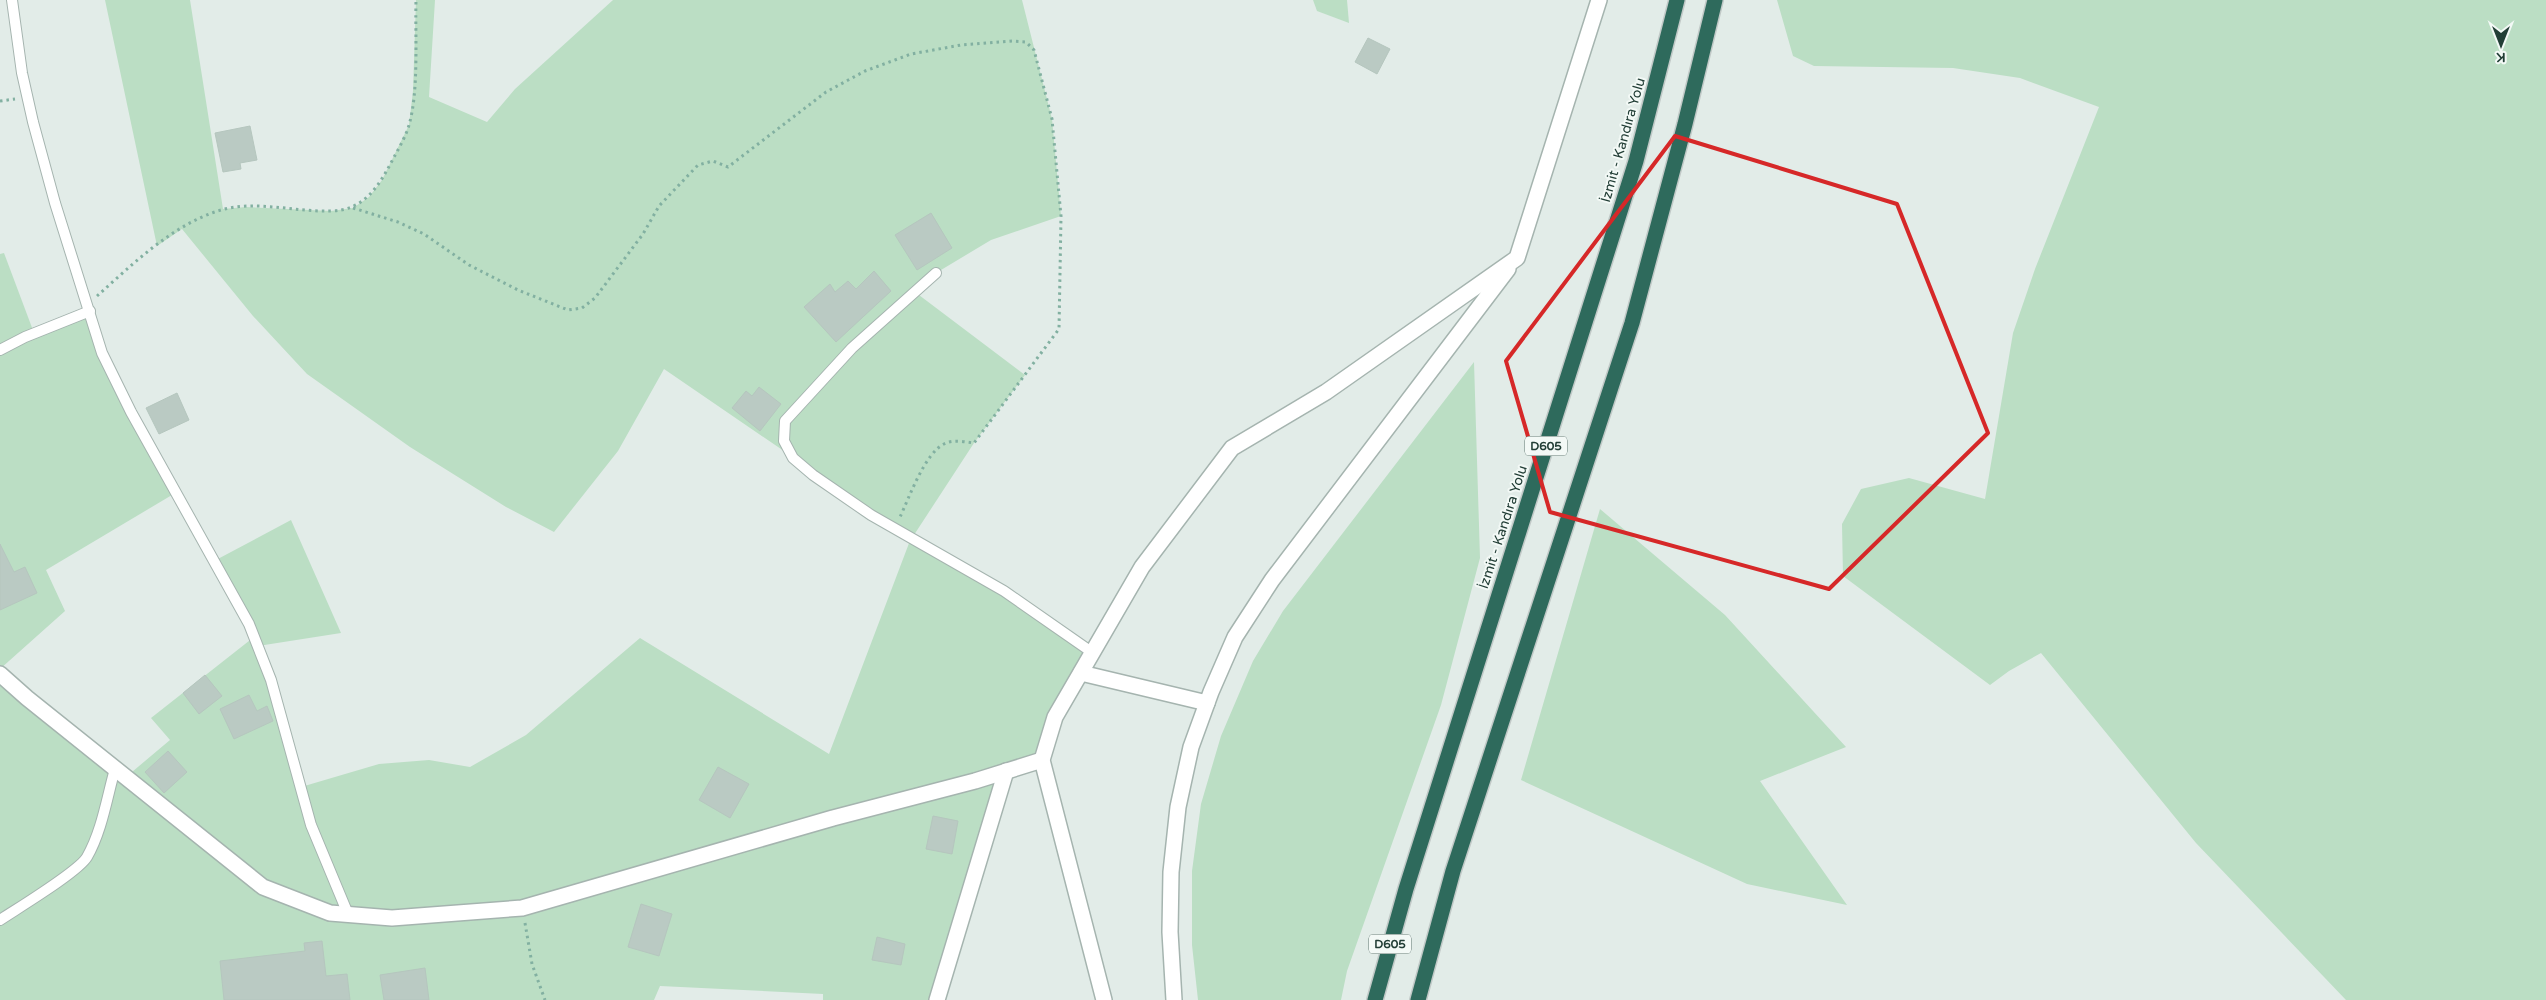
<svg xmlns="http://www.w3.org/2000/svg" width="2546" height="1000" viewBox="0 0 2546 1000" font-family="'Varela Round',sans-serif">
<rect width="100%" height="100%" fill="#e2ece8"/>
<g fill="#bbdec4">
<path d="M 105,0 L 190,0 L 223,209 L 246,207 L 331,211 L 353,208 L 369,197 L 382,180 L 409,125 L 413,91 L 416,0 L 435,0 L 429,97 L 487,122 L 515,89 L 613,0 L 1022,0 L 1052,119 L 1061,216 L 991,240 L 936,273 L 915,292 L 1025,375 L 974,443 L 912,538 L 1093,653 L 1042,760 L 1006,771 L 937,1000 L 823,1000 L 823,994 L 660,986 L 654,1000 L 0,1000 L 0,674 L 126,777 L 170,740 L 151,718 L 254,637 L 214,561 L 291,520 L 341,633 L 258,646 L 301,787 L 379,764 L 429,760 L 470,767 L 526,735 L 640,638 L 829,754 L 911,538 L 664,369 L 618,451 L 554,532 L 506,507 L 410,447 L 307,374 L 253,316 L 182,229 L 157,246 Z"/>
<path d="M 1313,0 L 1347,0 L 1349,23 L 1317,11 Z"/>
<path d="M 1777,0 L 2546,0 L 2546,1000 L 2346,1000 L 2196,843 L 2041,653 L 2009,671 L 1990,685 L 1843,576 L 1842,524 L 1861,489 L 1909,478 L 1985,499 L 2013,333 L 2035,269 L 2099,107 L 2020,78 L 1953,68 L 1814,66 L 1793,56 Z"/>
<path d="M 4,253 L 34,333 L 90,311 L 102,353 L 177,492 L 46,570 L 65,611 L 0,669 L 0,254 Z"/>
<path d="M 1474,362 L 1480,558 L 1441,705 L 1347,971 L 1341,1000 L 1198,1000 L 1192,945 L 1192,871 L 1201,804 L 1221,736 L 1253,661 L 1283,611 Z"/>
<path d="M 1600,509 L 1725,615 L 1846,747 L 1760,781 L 1847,905 L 1747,884 L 1521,780 Z"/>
</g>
<g fill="#bacac3" stroke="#b5c6be">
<path d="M 1368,38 L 1390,49 L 1377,74 L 1355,62 Z"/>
<path d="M 250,126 L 257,160 L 240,163 L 241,169 L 223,172 L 215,133 Z"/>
<path d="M 931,213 L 952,248 L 917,270 L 895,235 Z"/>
<path d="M 874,271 L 891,291 L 836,342 L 804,307 L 830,284 L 835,292 L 848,281 L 856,289 Z"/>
<path d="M 759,387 L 781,404 L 760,431 L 732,408 L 746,391 L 752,396 Z"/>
<path d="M 177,393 L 189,420 L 159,434 L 146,408 Z"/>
<path d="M 0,544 L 14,572 L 25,567 L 37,593 L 0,610 Z"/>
<path d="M 205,675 L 222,696 L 199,714 L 183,693 Z"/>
<path d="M 249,695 L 257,711 L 267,706 L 273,721 L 234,739 L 220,709 Z"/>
<path d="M 168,751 L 187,772 L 164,793 L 145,772 Z"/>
<path d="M 718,767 L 749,784 L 730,818 L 699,800 Z"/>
<path d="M 933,816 L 958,821 L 952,854 L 926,849 Z"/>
<path d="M 641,904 L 672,914 L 659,956 L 628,947 Z"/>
<path d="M 877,937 L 905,944 L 901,965 L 872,960 Z"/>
<path d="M 322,941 L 326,976 L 347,974 L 350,1000 L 224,1000 L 220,961 L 305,951 L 304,943 Z"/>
<path d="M 425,968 L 429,1000 L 384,1000 L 380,975 Z"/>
</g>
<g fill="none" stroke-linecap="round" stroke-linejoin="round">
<defs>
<g id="lane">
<path d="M 12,0 L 22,73 L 33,122 L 55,203 L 102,353 L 131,412 L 249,624 L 271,680 L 311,825 L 348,914"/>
<path d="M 936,273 L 852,348 L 785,421 L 784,441 L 793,458 L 813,475 L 871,515 L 1004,591 L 1093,653"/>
<path d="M 0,350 L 25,337 L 90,311"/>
<path d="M 0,920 C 18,908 78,872 87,857 C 102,831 107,797 115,769"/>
</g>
<g id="street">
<path d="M 1081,673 L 1207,703"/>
<path d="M 0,674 L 27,698 L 263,887 L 330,913 L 392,918 L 522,908 L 833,818 L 975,781 L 1042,760"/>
<path d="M 937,1000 L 1006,771"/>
<path d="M 1104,1000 L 1042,760 L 1055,717 L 1142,567 L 1232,448 L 1326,392 L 1517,258 L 1599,0"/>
<path d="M 1174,1000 L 1170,932 L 1171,872 L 1178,807 L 1191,747 L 1211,692 L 1235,637 L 1272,580 L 1508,269"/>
</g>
<g id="highway">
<path d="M 1375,1000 L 1406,889 L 1636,161 L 1677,0"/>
<path d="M 1418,1000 L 1453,871 L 1632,323 L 1685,124 L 1715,0"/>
</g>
</defs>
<use href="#lane" stroke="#a5b4af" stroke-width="12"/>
<use href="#street" stroke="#a5b4af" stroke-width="18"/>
<use href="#highway" stroke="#c1c9c7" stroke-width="18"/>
<g stroke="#82b0a1" stroke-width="3" stroke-dasharray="2.5 4" stroke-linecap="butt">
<path d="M 0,101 L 15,99"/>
<path d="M 353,208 L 398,222 L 424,234 L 469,265 L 518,290 L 568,310 L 582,308 L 595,298 L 643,234 L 659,206 L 698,165 L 713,161 L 728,167 L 826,92 L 865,71 L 911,54 L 961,45 L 1012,41 L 1026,42 L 1034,50 L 1052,119 L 1061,216 L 1059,329 L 974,443 C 965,442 953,439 944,444 C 925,453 909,498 900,517"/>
<path d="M 97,296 C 133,264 173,224 221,210 C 255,200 295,212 330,211 C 364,211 379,186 393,159 C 399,148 406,136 409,125 C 419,91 415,36 416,0"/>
<path d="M 525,923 L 532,964 L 545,1000"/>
</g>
<use href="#lane" stroke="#fff" stroke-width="10"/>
<use href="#street" stroke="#fff" stroke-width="15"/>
<use href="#highway" stroke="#2e6a5c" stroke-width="15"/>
</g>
<path fill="none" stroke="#d62828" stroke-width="4" stroke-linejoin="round" d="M 1675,136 L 1897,204 L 1988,433 L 1829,589 L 1550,512 L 1506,361 Z"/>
<g text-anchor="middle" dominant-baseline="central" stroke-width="4" stroke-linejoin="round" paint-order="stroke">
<g fill="#f3f9f6" stroke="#617670" stroke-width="1">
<rect x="1525" y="436.5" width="42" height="19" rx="4"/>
<rect x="1369" y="934.5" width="42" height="19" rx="4"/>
</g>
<g font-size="12" font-weight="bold" fill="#223e36">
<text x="1546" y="446">D605</text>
<text x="1390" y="944">D605</text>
</g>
<g font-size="14" fill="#223e36" stroke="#f3f9f6">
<text transform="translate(1623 140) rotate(-74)">İzmit - Kandıra Yolu</text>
<text transform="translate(1503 527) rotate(-72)">İzmit - Kandıra Yolu</text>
</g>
</g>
<g transform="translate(2501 45) rotate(180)" stroke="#f3f9f6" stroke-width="4" paint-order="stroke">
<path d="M0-4L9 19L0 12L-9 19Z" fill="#223e36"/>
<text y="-8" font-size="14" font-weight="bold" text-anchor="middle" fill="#223e36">K</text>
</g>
</svg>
